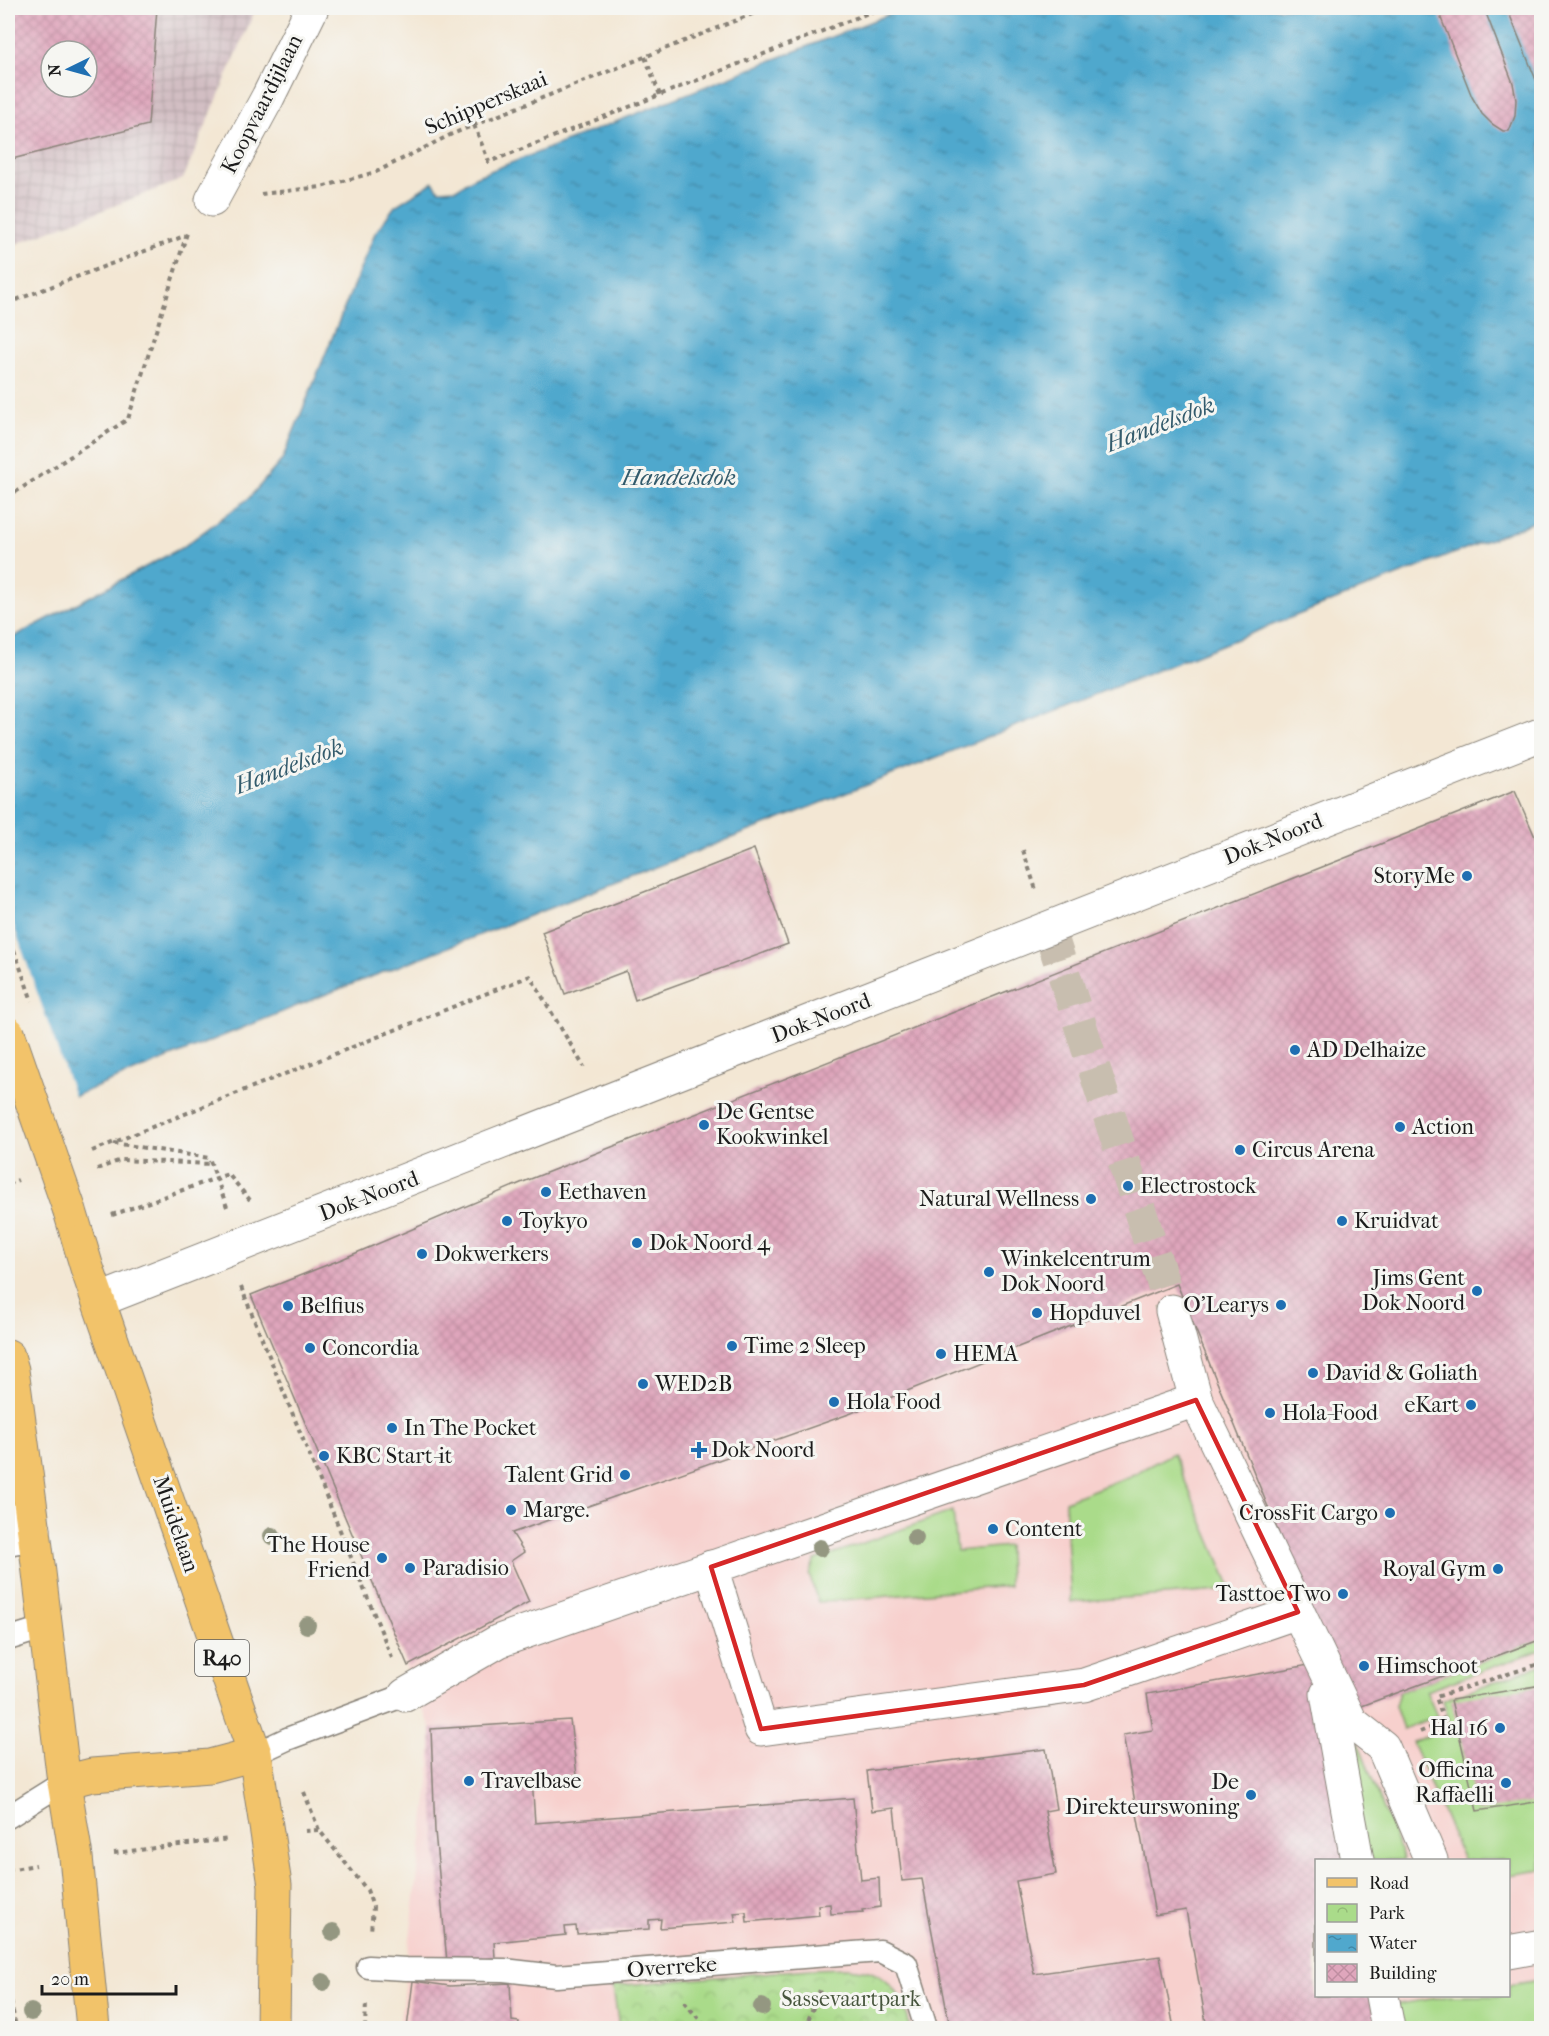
<svg xmlns="http://www.w3.org/2000/svg" width="1549" height="2036" viewBox="0 0 1549 2036" font-family="'IM FELL French Canon',serif">
<defs>
<pattern id="industrial-grid" width="8" height="8" patternUnits="userSpaceOnUse" patternTransform="scale(1.5)"><rect width="8" height="8" fill="#d2bec3"/><path d="M0 4h8M4 0v8" fill="none" stroke="#b4a3a7"/></pattern>
<pattern id="park-crowns" width="20" height="18" patternUnits="userSpaceOnUse" patternTransform="scale(1.5)"><rect width="20" height="18" fill="#aadb8a"/><path d="M2 6a3 3 0 1 1 6 0M12 15a3 3 0 1 1 6 0" fill="none" stroke="#92bb76"/></pattern>
<pattern id="water-ripples" width="26" height="14" patternUnits="userSpaceOnUse" patternTransform="scale(1.5)"><rect width="26" height="14" fill="#50a8cd"/><path d="M2 4q2-2 4 0t4 0M15 11q2-2 4 0t4 0" fill="none" stroke="#4288a6"/></pattern>
<pattern id="building-cross-hatch" width="8" height="8" patternUnits="userSpaceOnUse" patternTransform="scale(1.5)"><rect width="8" height="8" fill="#dfa6bc"/><path d="M0 0l8 8M0 8l8-8" fill="none" stroke="#bf8ea1"/></pattern>
</defs>
<rect width="100%" height="100%" fill="#f6f6f2"/>
<filter id="ink" filterUnits="userSpaceOnUse"><feTurbulence type="fractalNoise" baseFrequency=".0167" numOctaves="2"/><feDisplacementMap in="SourceGraphic" scale="12" xChannelSelector="R" yChannelSelector="G"/><feConvolveMatrix kernelMatrix="1 2 1 2 8 2 1 2 1" color-interpolation-filters="sRGB"/></filter>
<filter id="wash" filterUnits="userSpaceOnUse"><feTurbulence type="fractalNoise" baseFrequency=".008" numOctaves="4" result="noise"/><feDisplacementMap in="SourceGraphic" scale="24" xChannelSelector="R" yChannelSelector="G"/><feGaussianBlur stdDeviation="1.35" result="paint"/><feColorMatrix in="noise" values="0 0 0 0 0 0 0 0 0 0 0 0 0 0 0 0 0 1.4 0 .05"/><feComposite in="paint" operator="in"/></filter>
<g filter="url(#wash)">
<rect width="100%" height="100%" fill="#f3e7d4"/>
<path fill="#f7d0cd" fill-rule="evenodd" d="M 1515,791 L 1542,853 L 1541,2028 L 399,2028 L 429,1782 L 432,1730 L 251,1295 ZM 1316,1860 L 1508,1860 L 1508,1996 L 1316,1996 Z"/>
<path fill="url(#industrial-grid)" fill-rule="evenodd" d="M 8,8 L 256,8 L 183,179 L 8,247 ZM 51,51 L 87,51 L 87,87 L 51,87 Z"/>
<g fill="#aadb8a" stroke="#637c53" stroke-width="1.5">
<path d="M 1173,1453 L 1232,1590 L 1071,1602 L 1065,1501 L 1130,1476 Z"/>
<path d="M 953,1511 L 957,1551 L 1008,1546 L 1009,1586 L 818,1602 L 809,1574 L 815,1560 Z"/>
<path d="M 1541,1639 L 1541,1650 L 1426,1691 L 1437,1716 L 1403,1729 L 1395,1706 L 1399,1692 Z"/>
<path d="M 1541,1665 L 1535,1802 L 1541,1847 L 1541,1870 L 1509,1875 L 1508,1860 L 1463,1860 L 1412,1742 L 1451,1727 L 1443,1700 Z"/>
<path d="M 1351,1725 L 1404,1860 L 1367,1860 L 1342,1728 Z"/>
<path d="M 1541,1980 L 1541,2028 L 1397,2028 L 1393,2005 L 1449,1996 L 1508,1996 L 1509,1985 Z"/>
</g>
<path fill="url(#park-crowns)" stroke="#637c53" stroke-width="1.5" d="M 847,1968 C 854,1969 864,1969 871,1972 C 894,1980 907,2006 910,2028 L 619,2028 L 613,1986 L 810,1969 Z"/>
<path fill="url(#water-ripples)" stroke="#366274" stroke-width="1.5" d="M 905,8 L 1541,8 L 1541,519 L 760,827 L 324,995 L 8,1123 L 8,640 L 183,547 L 249,498 L 282,460 L 375,233 L 395,206 L 433,182 L 439,190 L 456,189 L 475,177 Z"/>
<path fill="#f3e7d4" d="M 8,910 L 75,1099 L 8,1126 Z"/>
<g id="blocks">
<g fill="url(#building-cross-hatch)" fill-rule="evenodd">
<path d="M 8,8 L 157,8 L 148,125 L 8,160 ZM 51,51 L 87,51 L 87,87 L 51,87 Z"/>
<path d="M 1437,8 L 1484,8 L 1513,83 L 1516,100 L 1515,116 L 1509,131 L 1503,131 L 1492,124 L 1482,114 L 1472,97 Z"/>
<path d="M 1507,8 L 1542,8 L 1542,89 L 1536,80 Z"/>
<path d="M 1515,791 L 1542,853 L 1542,1639 L 1351,1710 L 1177,1284 L 849,1414 L 512,1533 L 524,1552 L 511,1561 L 529,1602 L 408,1666 L 251,1295 L 342,1259 L 523,1182 Z"/>
<path d="M 754,849 L 788,944 L 635,1000 L 626,971 L 565,994 L 542,932 Z"/>
<path d="M 1314,1664 L 1348,1860 L 1316,1860 L 1316,1996 L 1372,1996 L 1378,2028 L 1207,2028 L 1186,1910 L 1155,1915 L 1123,1735 L 1153,1730 L 1147,1694 Z"/>
<path d="M 1542,1685 L 1542,1801 L 1477,1811 L 1451,1700 Z"/>
<path d="M 570,1720 L 577,1775 L 532,1778 L 535,1823 L 853,1798 L 861,1880 L 879,1878 L 880,1907 L 862,1910 L 863,1912 L 831,1914 L 830,1904 L 818,1905 L 819,1915 L 747,1922 L 746,1912 L 734,1913 L 736,1922 L 660,1928 L 661,1919 L 649,1920 L 649,1929 L 577,1934 L 576,1926 L 565,1927 L 566,1935 L 494,1942 L 495,1958 L 447,1962 L 435,1831 L 431,1729 Z"/>
<path d="M 1046,1749 L 1056,1809 L 1045,1811 L 1056,1874 L 1016,1881 L 1034,1974 L 1160,1956 L 1174,2028 L 950,2028 L 922,1879 L 902,1881 L 894,1808 L 872,1811 L 867,1771 Z"/>
<path d="M 413,1981 L 450,1986 L 510,1983 L 512,2021 L 519,2022 L 518,2028 L 407,2028 Z"/>
</g>
</g>
</g>
<g filter="url(#ink)">
<use href="#blocks" fill-opacity="0" stroke="#888278" stroke-width="1.5"/>
<g fill="none" stroke-linecap="round" stroke-linejoin="round">
<path stroke="#c8beaf" stroke-width="33" stroke-dasharray="33 16" stroke-linecap="butt" d="M 1049,928 L 1172,1311"/>
<defs>
<g id="lane">
<path d="M 8,1544 L 35,1539"/>
<path d="M 8,1639 L 46,1627"/>
<path d="M 255,1754 L 287,1739 L 405,1695"/>
<path d="M 8,1817 L 64,1782"/>
<path d="M 368,1967 L 406,1969 L 504,1970 L 556,1976 L 880,1951 L 906,1964 L 926,2028"/>
</g>
<g id="street">
<path d="M 212,200 L 268,97 L 312,8"/>
<path d="M 100,1300 L 1542,734"/>
<path d="M 1172,1311 L 1196,1400 L 1351,1722 L 1383,1747 L 1431,1860"/>
<path d="M 8,1519 L 34,1529"/>
<path d="M 711,1567 L 761,1729 L 1084,1685 L 1298,1612"/>
<path d="M 1327,1694 L 1357,1860"/>
<path d="M 405,1695 L 499,1641 L 1196,1400"/>
<path d="M 1508,1952 L 1542,1946"/>
<path d="M 1382,1996 L 1388,2028"/>
</g>
<g id="primary">
<path d="M 70,1211 L 87,1268 L 255,1754 L 275,1885 L 273,2028"/>
<path d="M 8,1356 L 12,1370 L 35,1539 L 64,1782 L 76,1857 L 93,2028"/>
<path d="M 64,1782 L 92,1775 L 210,1766 L 255,1754"/>
</g>
</defs>
<use href="#lane" stroke="#888278" stroke-width="25"/>
<use href="#street" stroke="#888278" stroke-width="35"/>
<use href="#primary" stroke="#888278" stroke-width="35"/>
<g stroke="#888278" stroke-width="4" stroke-dasharray="4.5 4.5" stroke-linecap="butt">
<path d="M 645,57 L 660,95"/>
<path d="M 474,125 L 489,162 L 881,8"/>
<path d="M 261,194 L 321,187 L 376,172 L 452,134 L 767,8"/>
<path d="M 8,303 L 187,235"/>
<path d="M 8,497 L 128,419 L 188,230"/>
<path d="M 1023,850 L 1036,890"/>
<path d="M 114,1143 L 209,1158 L 227,1207"/>
<path d="M 92,1151 L 530,976 L 584,1067"/>
<path d="M 97,1169 L 121,1160 L 211,1164"/>
<path d="M 8,1184 L 18,1180"/>
<path d="M 112,1215 L 228,1174 L 250,1200"/>
<path d="M 241,1287 L 392,1658"/>
<path d="M 1420,1732 L 1444,1722 L 1436,1697 L 1542,1663"/>
<path d="M 304,1792 L 319,1830 L 367,1890 L 373,1907 L 371,1932"/>
<path d="M 305,1831 L 319,1830"/>
<path d="M 114,1853 L 229,1839"/>
<path d="M 8,1870 L 36,1865"/>
<path d="M 8,1984 L 16,2028"/>
<path d="M 684,2002 L 707,2028"/>
<path d="M 365,2028 L 366,2002"/>
<path d="M 805,2028 L 820,1990"/>
</g>
<use href="#lane" stroke="#fff" stroke-width="22"/>
<use href="#street" stroke="#fff" stroke-width="33"/>
<use href="#primary" stroke="#f2c36a" stroke-width="33"/>
<defs>
<path id="primary-bridge" d="M 8,1033 L 70,1211"/>
</defs>
<use href="#primary-bridge" stroke="#888278" stroke-width="35" stroke-linecap="butt"/>
<path stroke="#888278" stroke-width="4" stroke-dasharray="4.5 4.5" stroke-linecap="butt" d="M 8,933 L 32,1001"/>
<use href="#primary-bridge" stroke="#f2c36a" stroke-width="33"/>
</g>
<g fill="#949781">
<circle cx="272" cy="1536" r="9"/>
<circle cx="915" cy="1538" r="9"/>
<circle cx="820" cy="1548" r="9"/>
<circle cx="307" cy="1625" r="9"/>
<circle cx="333" cy="1932" r="9"/>
<circle cx="323" cy="1982" r="9"/>
<circle cx="762" cy="2007" r="9"/>
<circle cx="31" cy="2012" r="9"/>
</g>
</g>
<path fill="none" stroke="#d62828" stroke-width="4.5" stroke-linejoin="round" d="M 1196,1400 L 1298,1612 L 1084,1685 L 761,1729 L 711,1567 Z"/>
<g fill="#1f6fb2" stroke="#f6f6f2" stroke-width="2">
<circle cx="1467" cy="876" r="6"/>
<circle cx="1295" cy="1050" r="6"/>
<circle cx="704" cy="1125" r="6"/>
<circle cx="1400" cy="1127" r="6"/>
<circle cx="1240" cy="1150" r="6"/>
<circle cx="1128" cy="1186" r="6"/>
<circle cx="546" cy="1192" r="6"/>
<circle cx="1091" cy="1199" r="6"/>
<circle cx="507" cy="1221" r="6"/>
<circle cx="1342" cy="1221" r="6"/>
<circle cx="637" cy="1243" r="6"/>
<circle cx="422" cy="1254" r="6"/>
<circle cx="989" cy="1272" r="6"/>
<circle cx="1477" cy="1291" r="6"/>
<circle cx="1281" cy="1305" r="6"/>
<circle cx="288" cy="1306" r="6"/>
<circle cx="1037" cy="1313" r="6"/>
<circle cx="732" cy="1346" r="6"/>
<circle cx="310" cy="1348" r="6"/>
<circle cx="941" cy="1354" r="6"/>
<circle cx="1313" cy="1373" r="6"/>
<circle cx="643" cy="1384" r="6"/>
<circle cx="834" cy="1402" r="6"/>
<circle cx="1471" cy="1405" r="6"/>
<circle cx="1270" cy="1413" r="6"/>
<circle cx="392" cy="1428" r="6"/>
<path d="M696 1441h6v6h6v6h-6v6h-6v-6h-6v-6h6z"/>
<circle cx="324" cy="1456" r="6"/>
<circle cx="625" cy="1475" r="6"/>
<circle cx="511" cy="1510" r="6"/>
<circle cx="1390" cy="1513" r="6"/>
<circle cx="993" cy="1529" r="6"/>
<circle cx="382" cy="1558" r="6"/>
<circle cx="410" cy="1568" r="6"/>
<circle cx="1498" cy="1569" r="6"/>
<circle cx="1343" cy="1594" r="6"/>
<circle cx="1364" cy="1666" r="6"/>
<circle cx="1500" cy="1728" r="6"/>
<circle cx="469" cy="1781" r="6"/>
<circle cx="1506" cy="1783" r="6"/>
<circle cx="1251" cy="1795" r="6"/>
</g>
<g text-anchor="middle" dominant-baseline="central" stroke-width="6" stroke-linejoin="round" paint-order="stroke">
<rect fill="#f6f6f2" stroke="#5d5d5c" stroke-width="1.5" x="195" y="1640" width="54" height="36" rx="4.5"/>
<g font-size="21" font-weight="bold" fill="#1c1c1c">
<text x="222" y="1658">R40</text>
</g>
<g font-size="22" fill="#1c1c1c" stroke="#f6f6f2">
<text transform="translate(486 103) rotate(-23)">Schipperskaai</text>
<text transform="translate(262 104) rotate(-63)">Koopvaardijlaan</text>
<text transform="translate(1273 839) rotate(-22)">Dok-Noord</text>
<text transform="translate(821 1018) rotate(-21)">Dok-Noord</text>
<text transform="translate(369 1196) rotate(-21)">Dok-Noord</text>
<text transform="translate(176 1524) rotate(71)">Muidelaan</text>
<text transform="translate(672 1967) rotate(-4)">Overreke</text>
</g>
<g font-size="22" fill="#1c1c1c" stroke="#f6f6f2" text-anchor="start">
<text x="1455" y="876" text-anchor="end">StoryMe</text>
<text x="1307" y="1050">AD Delhaize</text>
<text x="716" y="1112">De Gentse<tspan x="716" dy="25">Kookwinkel</tspan></text>
<text x="1412" y="1127">Action</text>
<text x="1252" y="1150">Circus Arena</text>
<text x="1140" y="1186">Electrostock</text>
<text x="558" y="1192">Eethaven</text>
<text x="1079" y="1199" text-anchor="end">Natural Wellness</text>
<text x="519" y="1221">Toykyo</text>
<text x="1354" y="1221">Kruidvat</text>
<text x="649" y="1243">Dok Noord 4</text>
<text x="434" y="1254">Dokwerkers</text>
<text x="1001" y="1259">Winkelcentrum<tspan x="1001" dy="25">Dok Noord</tspan></text>
<text x="1465" y="1278" text-anchor="end">Jims Gent<tspan x="1465" dy="25">Dok Noord</tspan></text>
<text x="1269" y="1305" text-anchor="end">O'Learys</text>
<text x="300" y="1306">Belfius</text>
<text x="1049" y="1313">Hopduvel</text>
<text x="744" y="1346">Time 2 Sleep</text>
<text x="322" y="1348">Concordia</text>
<text x="953" y="1354">HEMA</text>
<text x="1325" y="1373">David &amp; Goliath</text>
<text x="655" y="1384">WED2B</text>
<text x="846" y="1402">Hola Food</text>
<text x="1459" y="1405" text-anchor="end">eKart</text>
<text x="1282" y="1413">Hola-Food</text>
<text x="404" y="1428">In The Pocket</text>
<text x="711" y="1450">Dok Noord</text>
<text x="336" y="1456">KBC Start-it</text>
<text x="613" y="1475" text-anchor="end">Talent Grid</text>
<text x="523" y="1510">Marge.</text>
<text x="1378" y="1513" text-anchor="end">CrossFit Cargo</text>
<text x="1005" y="1529">Content</text>
<text x="370" y="1545" text-anchor="end">The House<tspan x="370" dy="25">Friend</tspan></text>
<text x="422" y="1568">Paradisio</text>
<text x="1486" y="1569" text-anchor="end">Royal Gym</text>
<text x="1331" y="1594" text-anchor="end">Tasttoe Two</text>
<text x="1376" y="1666">Himschoot</text>
<text x="1488" y="1728" text-anchor="end">Hal 16</text>
<text x="1494" y="1770" text-anchor="end">Officina<tspan x="1494" dy="25">Raffaelli</tspan></text>
<text x="481" y="1781">Travelbase</text>
<text x="1239" y="1782" text-anchor="end">De<tspan x="1239" dy="25">Direkteurswoning</tspan></text>
</g>
<g font-size="22" fill="#47553d" stroke="#f6f6f2">
<text x="851" y="1999">Sassevaartpark</text>
</g>
<g font-size="24" font-style="italic" fill="#335b6c" stroke="#f6f6f2">
<text transform="translate(1160 424) rotate(-21)">Handelsdok</text>
<text x="679" y="477">Handelsdok</text>
<text transform="translate(289 766) rotate(-21)">Handelsdok</text>
</g>
</g>
<rect width="1549" height="2036" fill="none" stroke="#f6f6f2" stroke-width="30"/>
<rect x="1315" y="1859" width="195" height="138" fill="#f6f6f2" stroke="#9f9f9c" stroke-width="1.5"/>
<rect x="1327" y="1878" width="30" height="9" fill="#f2c36a" stroke="#9f9f9c" stroke-width="1.5"/>
<text x="1369" y="1889" font-size="18" fill="#1c1c1c">Road</text>
<rect x="1327" y="1904" width="30" height="18" fill="url(#park-crowns)" stroke="#9f9f9c" stroke-width="1.5"/>
<text x="1369" y="1919" font-size="18" fill="#1c1c1c">Park</text>
<rect x="1327" y="1934" width="30" height="18" fill="url(#water-ripples)" stroke="#9f9f9c" stroke-width="1.5"/>
<text x="1369" y="1949" font-size="18" fill="#1c1c1c">Water</text>
<rect x="1327" y="1964" width="30" height="18" fill="url(#building-cross-hatch)" stroke="#9f9f9c" stroke-width="1.5"/>
<text x="1369" y="1979" font-size="18" fill="#1c1c1c">Building</text>
<g transform="translate(69 69) rotate(265)"><circle r="28" fill="#f6f6f2" stroke="#9f9f9c" stroke-width="1.5"/>
<path d="M0-4.5L10 22L0 15L-10 22Z" fill="#1f6fb2"/>
<text y="-9" font-size="16" font-weight="bold" text-anchor="middle" fill="#1c1c1c">N</text>
</g>
<path d="M42 1985v9h134v-9" fill="none" stroke="#1c1c1c" stroke-width="3"/>
<text x="51" y="1985" font-size="18" fill="#1c1c1c" stroke="#f6f6f2" stroke-width="4.5" paint-order="stroke">20 m</text>
</svg>
